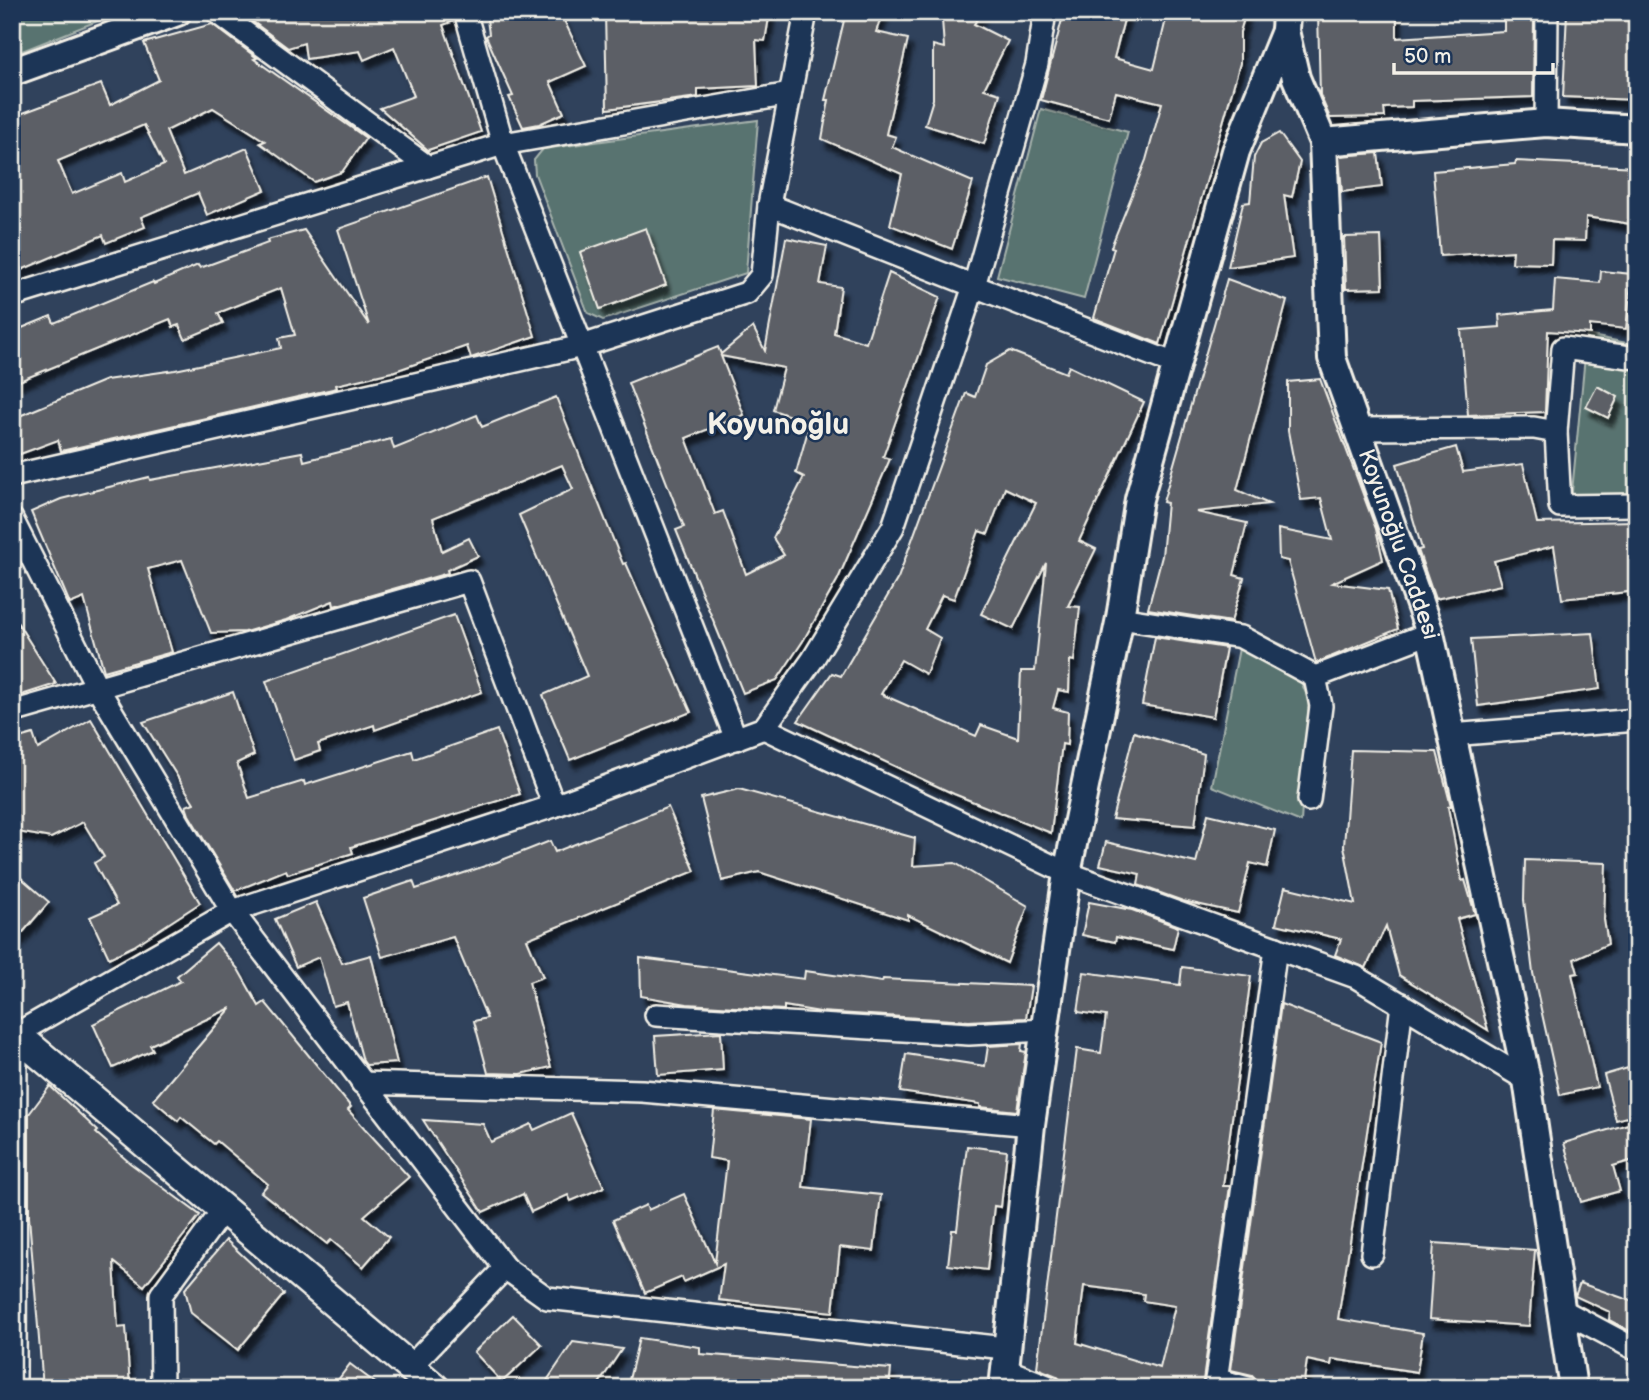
<svg xmlns="http://www.w3.org/2000/svg" width="1649" height="1400" viewBox="0 0 1649 1400" font-family="'Balsamiq Sans',sans-serif">
<defs>
<filter id="shadow"><feDropShadow dx="4.5" dy="8" stdDeviation="2" flood-color="#0009"/></filter>
</defs>
<rect width="100%" height="100%" fill="#30425c"/>
<filter id="ink" filterUnits="userSpaceOnUse"><feTurbulence type="fractalNoise" baseFrequency=".0143" numOctaves="2"/><feDisplacementMap in="SourceGraphic" scale="14" xChannelSelector="R" yChannelSelector="G"/><feConvolveMatrix kernelMatrix="1 2 1 2 8 2 1 2 1" color-interpolation-filters="sRGB"/></filter>
<g filter="url(#ink)">
<g fill="#597370" stroke="#a6b2ac" stroke-width="2">
<path d="M 12,12 L 120,12 L 12,55 Z"/>
<path d="M 1041,109 L 1128,132 L 1084,299 L 997,276 Z"/>
<path d="M 758,120 L 746,273 L 603,320 L 588,313 L 535,174 L 534,160 L 543,149 Z"/>
<path d="M 1587,335 L 1637,345 L 1637,512 L 1570,513 Z"/>
<path d="M 1243,628 L 1285,646 L 1309,700 L 1301,822 L 1212,786 Z"/>
</g>
<g fill="#5c5f66" stroke="#f4f1e8" stroke-width="2" fill-rule="evenodd" filter="url(#shadow)">
<path d="M 255,12 L 452,12 L 454,21 L 443,25 L 481,132 L 428,150 L 380,108 L 414,96 L 394,47 L 364,60 L 360,51 L 306,59 L 304,43 L 288,48 L 244,15 Z"/>
<path d="M 486,12 L 560,12 L 586,66 L 550,82 L 564,113 L 539,124 L 523,127 L 509,97 L 513,96 L 486,36 L 489,34 Z"/>
<path d="M 605,12 L 676,12 L 676,15 L 770,12 L 765,41 L 756,40 L 758,86 L 698,89 L 698,97 L 607,109 Z"/>
<path d="M 846,12 L 883,12 L 876,32 L 908,39 L 886,134 L 896,137 L 892,147 L 973,182 L 952,249 L 890,225 L 902,174 L 822,139 L 829,100 L 825,100 Z"/>
<path d="M 945,12 L 982,12 L 974,24 L 1008,41 L 984,89 L 1000,94 L 984,144 L 925,125 L 933,99 L 933,45 L 944,48 L 942,19 Z"/>
<path d="M 1064,12 L 1126,12 L 1114,58 L 1154,69 L 1167,15 L 1174,15 L 1175,12 L 1246,12 L 1240,32 L 1240,63 L 1160,344 L 1094,318 L 1114,248 L 1111,247 L 1146,160 L 1162,103 L 1116,92 L 1109,118 L 1041,100 Z"/>
<path d="M 1318,12 L 1397,12 L 1397,38 L 1504,31 L 1504,20 L 1534,18 L 1533,97 L 1412,101 L 1412,107 L 1384,108 L 1385,117 L 1330,118 L 1320,95 Z"/>
<path d="M 1567,12 L 1637,12 L 1637,100 L 1563,97 Z"/>
<path d="M 212,24 L 257,58 L 254,59 L 366,138 L 342,172 L 314,182 L 260,143 L 265,141 L 213,108 L 166,131 L 184,175 L 247,148 L 265,190 L 207,215 L 198,193 L 141,217 L 145,227 L 106,243 L 103,235 L 12,274 L 12,117 L 101,84 L 110,105 L 159,80 L 144,43 ZM 144,125 L 164,165 L 125,182 L 122,173 L 72,194 L 58,161 Z"/>
<path d="M 1279,133 L 1300,162 L 1292,197 L 1284,195 L 1293,258 L 1228,267 L 1243,203 L 1250,202 L 1254,157 L 1261,143 Z"/>
<path d="M 1378,153 L 1382,187 L 1342,192 L 1339,156 Z"/>
<path d="M 1516,161 L 1637,167 L 1637,225 L 1586,217 L 1585,241 L 1552,240 L 1551,264 L 1512,263 L 1513,251 L 1440,256 L 1433,171 L 1515,164 Z"/>
<path d="M 487,177 L 535,336 L 471,358 L 467,346 L 392,372 L 336,385 L 337,388 L 61,451 L 58,440 L 12,457 L 12,419 L 106,380 L 175,370 L 281,348 L 279,338 L 295,335 L 281,288 L 218,313 L 223,323 L 185,339 L 179,325 L 173,327 L 170,319 L 12,384 L 12,332 L 51,316 L 54,323 L 153,282 L 154,284 L 198,265 L 200,268 L 268,243 L 267,240 L 304,230 L 369,325 L 338,229 Z"/>
<path d="M 646,228 L 666,285 L 600,309 L 580,252 Z"/>
<path d="M 1381,236 L 1383,288 L 1346,289 L 1344,237 Z"/>
<path d="M 786,238 L 827,246 L 820,284 L 841,287 L 834,333 L 866,343 L 889,273 L 940,297 L 883,457 L 890,459 L 838,579 L 803,641 L 777,680 L 743,693 L 676,530 L 684,527 L 628,383 L 718,347 L 721,354 L 753,327 L 765,351 ZM 721,356 L 784,368 L 773,410 L 810,423 L 796,473 L 804,477 L 773,538 L 784,555 L 746,574 L 723,511 L 715,514 L 686,438 L 744,415 Z"/>
<path d="M 1601,271 L 1632,274 L 1626,329 L 1590,325 L 1590,334 L 1548,331 L 1545,412 L 1468,415 L 1461,330 L 1500,327 L 1499,315 L 1553,310 L 1555,279 L 1600,283 Z"/>
<path d="M 1227,279 L 1287,301 L 1237,490 L 1269,504 L 1196,512 L 1247,523 L 1234,575 L 1244,578 L 1231,622 L 1148,609 L 1162,556 L 1167,503 L 1163,502 Z"/>
<path d="M 1010,351 L 1066,373 L 1069,366 L 1144,402 L 1079,541 L 1096,549 L 1068,606 L 1080,607 L 1074,661 L 1070,660 L 1069,692 L 1058,690 L 1053,708 L 1068,712 L 1067,745 L 1062,744 L 1051,833 L 954,794 L 798,721 L 832,673 L 841,676 L 898,578 L 966,393 L 975,397 L 986,365 ZM 1005,488 L 1036,503 L 981,614 L 1013,629 L 1046,563 L 1035,671 L 1021,671 L 1018,738 L 981,725 L 976,736 L 881,694 L 901,660 L 926,674 L 940,638 L 925,629 L 942,595 L 954,599 L 979,531 L 988,534 Z"/>
<path d="M 1320,379 L 1376,529 L 1383,560 L 1332,583 L 1388,590 L 1398,629 L 1316,663 L 1288,561 L 1279,559 L 1278,529 L 1332,540 L 1321,498 L 1301,500 L 1288,431 L 1288,382 Z"/>
<path d="M 1597,386 L 1618,397 L 1608,418 L 1586,407 Z"/>
<path d="M 556,397 L 623,564 L 626,563 L 691,712 L 570,760 L 543,695 L 587,676 L 519,515 L 573,489 L 562,465 L 433,518 L 442,551 L 469,538 L 478,556 L 447,570 L 448,573 L 334,606 L 333,601 L 286,620 L 245,632 L 211,633 L 182,560 L 148,569 L 172,652 L 104,671 L 84,598 L 70,604 L 31,512 L 61,499 L 149,477 L 150,480 L 302,452 L 304,461 L 391,439 L 394,449 L 477,415 L 482,427 Z"/>
<path d="M 1456,447 L 1463,472 L 1523,464 L 1537,523 L 1637,521 L 1637,591 L 1562,599 L 1554,546 L 1494,561 L 1501,585 L 1435,599 L 1418,550 L 1422,549 L 1397,464 Z"/>
<path d="M 12,614 L 56,684 L 12,698 Z"/>
<path d="M 454,615 L 482,692 L 375,730 L 374,725 L 318,744 L 320,751 L 294,760 L 266,681 Z"/>
<path d="M 1593,633 L 1600,689 L 1478,706 L 1471,639 Z"/>
<path d="M 1155,637 L 1226,648 L 1213,717 L 1142,705 Z"/>
<path d="M 233,692 L 254,755 L 237,763 L 249,798 L 304,781 L 305,785 L 412,751 L 414,759 L 497,730 L 520,794 L 351,847 L 353,853 L 288,874 L 286,870 L 235,891 L 189,815 L 186,806 L 194,803 L 143,722 Z"/>
<path d="M 91,719 L 200,903 L 134,946 L 109,958 L 90,917 L 117,905 L 94,863 L 104,857 L 83,822 L 51,838 L 12,831 L 12,740 L 33,734 L 38,749 Z"/>
<path d="M 1134,732 L 1204,754 L 1195,826 L 1112,819 Z"/>
<path d="M 1351,750 L 1437,752 L 1451,806 L 1448,807 L 1462,881 L 1465,880 L 1475,914 L 1457,919 L 1488,1030 L 1399,975 L 1386,926 L 1366,968 L 1335,955 L 1341,939 L 1276,924 L 1285,887 L 1355,904 L 1344,846 Z"/>
<path d="M 739,789 L 915,838 L 913,866 L 955,863 L 1028,906 L 1007,963 L 908,915 L 908,920 L 759,872 L 722,881 L 701,798 Z"/>
<path d="M 668,807 L 695,871 L 527,939 L 543,977 L 529,982 L 551,1067 L 521,1074 L 488,1073 L 474,1021 L 487,1018 L 453,937 L 382,957 L 363,898 L 413,881 L 416,889 L 497,862 L 550,841 L 555,852 Z"/>
<path d="M 1208,814 L 1275,830 L 1267,867 L 1250,863 L 1238,913 L 1183,901 L 1138,885 L 1140,874 L 1100,865 L 1106,842 L 1196,863 Z"/>
<path d="M 1525,860 L 1606,863 L 1604,920 L 1608,944 L 1574,959 L 1578,973 L 1572,974 L 1597,1087 L 1560,1095 L 1533,973 L 1524,900 Z"/>
<path d="M 12,870 L 49,902 L 12,945 Z"/>
<path d="M 316,902 L 342,963 L 371,955 L 397,1063 L 366,1065 L 363,1061 L 347,1002 L 333,1006 L 319,957 L 296,967 L 275,919 Z"/>
<path d="M 1089,902 L 1132,910 L 1178,927 L 1173,949 L 1116,937 L 1115,942 L 1082,935 Z"/>
<path d="M 216,943 L 238,969 L 259,1006 L 265,1002 L 351,1107 L 348,1110 L 409,1177 L 364,1216 L 389,1237 L 363,1267 L 331,1240 L 327,1244 L 261,1192 L 268,1184 L 217,1141 L 214,1144 L 181,1117 L 178,1121 L 153,1100 L 231,1008 L 150,1045 L 153,1050 L 113,1068 L 93,1024 L 181,981 L 177,976 Z"/>
<path d="M 640,958 L 804,979 L 805,971 L 882,982 L 883,979 L 1031,986 L 1026,1018 L 969,1021 L 820,1012 L 784,1006 L 784,1010 L 687,1004 L 641,996 Z"/>
<path d="M 1182,967 L 1251,976 L 1223,1186 L 1230,1186 L 1202,1388 L 1065,1388 L 1057,1376 L 1037,1368 L 1077,1049 L 1101,1053 L 1106,1016 L 1078,1012 L 1084,972 L 1180,985 ZM 1084,1286 L 1144,1294 L 1143,1301 L 1175,1306 L 1160,1368 L 1077,1343 Z"/>
<path d="M 1281,1004 L 1381,1042 L 1338,1319 L 1423,1333 L 1417,1372 L 1332,1359 L 1331,1365 L 1307,1360 L 1303,1388 L 1296,1388 L 1259,1382 L 1252,1375 L 1231,1370 Z"/>
<path d="M 721,1032 L 723,1070 L 658,1075 L 655,1036 Z"/>
<path d="M 1022,1044 L 1021,1051 L 1026,1052 L 1017,1111 L 980,1107 L 980,1104 L 900,1092 L 906,1054 L 985,1066 L 988,1046 Z"/>
<path d="M 1628,1068 L 1637,1114 L 1616,1120 L 1604,1075 Z"/>
<path d="M 50,1086 L 98,1131 L 96,1133 L 130,1163 L 200,1215 L 144,1286 L 114,1262 L 118,1328 L 126,1327 L 130,1388 L 43,1388 L 29,1217 L 29,1114 Z"/>
<path d="M 714,1110 L 811,1119 L 803,1187 L 881,1195 L 874,1251 L 840,1247 L 833,1312 L 719,1300 L 724,1264 L 684,1282 L 682,1277 L 645,1293 L 613,1220 L 646,1205 L 648,1210 L 684,1194 L 715,1263 L 727,1161 L 709,1158 Z"/>
<path d="M 571,1113 L 604,1187 L 571,1201 L 568,1195 L 531,1212 L 523,1194 L 483,1212 L 423,1120 L 483,1124 L 491,1142 L 531,1124 L 534,1130 Z"/>
<path d="M 1628,1124 L 1637,1159 L 1613,1166 L 1620,1191 L 1581,1202 L 1564,1143 Z"/>
<path d="M 967,1146 L 1007,1151 L 1001,1207 L 994,1206 L 987,1270 L 948,1265 L 952,1230 L 957,1230 Z"/>
<path d="M 226,1240 L 284,1294 L 238,1350 L 191,1313 L 185,1289 Z"/>
<path d="M 1434,1243 L 1535,1250 L 1529,1326 L 1429,1319 Z"/>
<path d="M 1580,1283 L 1637,1303 L 1637,1335 L 1609,1320 L 1610,1312 L 1575,1296 Z"/>
<path d="M 513,1315 L 542,1345 L 502,1382 L 474,1352 Z"/>
<path d="M 639,1338 L 700,1347 L 700,1354 L 891,1369 L 889,1388 L 627,1388 Z"/>
<path d="M 573,1342 L 622,1349 L 596,1388 L 542,1388 Z"/>
<path d="M 350,1364 L 382,1388 L 332,1388 Z"/>
</g>
<g fill="none" stroke-linecap="round" stroke-linejoin="round">
<defs>
<g id="minor">
<path d="M 217,12 L 428,167 L 503,144 L 790,94"/>
<path d="M 465,12 L 503,144 L 736,739"/>
<path d="M 1045,12 L 1037,64 L 974,286 L 1178,365"/>
<path d="M 1546,123 L 1547,12"/>
<path d="M 769,205 L 974,286 L 893,527 L 813,659 L 764,728 L 1067,873 L 1356,977 L 1527,1080"/>
<path d="M 12,296 L 428,167"/>
<path d="M 1637,358 L 1563,348 L 1556,432 L 1560,506 L 1637,505"/>
<path d="M 1356,429 L 1534,428 L 1556,432"/>
<path d="M 12,476 L 582,346 L 747,293 L 762,275 L 769,205 L 806,12"/>
<path d="M 12,519 L 97,687 L 232,911 L 505,1268 L 547,1298 L 1005,1348"/>
<path d="M 1120,618 L 1241,637 L 1315,677 L 1321,706 L 1309,800"/>
<path d="M 1315,677 L 1430,633"/>
<path d="M 12,712 L 469,581 L 554,806 L 764,728"/>
<path d="M 1451,735 L 1637,720"/>
<path d="M 656,1015 L 969,1034 L 1044,1030"/>
<path d="M 362,1083 L 642,1091 L 1031,1125"/>
<path d="M 1372,1254 L 1402,1004"/>
<path d="M 1562,1310 L 1637,1350"/>
<path d="M 409,1368 L 505,1268"/>
<path d="M 1004,1369 L 1052,1388"/>
<path d="M 1216,1379 L 1248,1388"/>
<path d="M 15,1388 L 16,1034 L 232,911 L 554,806"/>
<path d="M 162,1388 L 161,1295 L 223,1210"/>
<path d="M 1215,1388 L 1276,948"/>
</g>
<g id="tertiary">
<path id="s1" d="M 1286,12 L 1285,31 L 1296,78 L 1323,142 L 1332,358 L 1430,633 L 1527,1080 L 1573,1388"/>
<path d="M 12,72 L 177,12"/>
<path d="M 1323,142 L 1546,123 L 1637,129"/>
<path d="M 1003,1388 L 1031,1125 L 1067,873 L 1120,618 L 1139,499 L 1236,151 L 1285,31"/>
</g>
<path id="secondary" d="M 12,1031 L 435,1388"/>
</defs>
<use href="#minor" stroke="#f4f1e8" stroke-width="26"/>
<use href="#tertiary" stroke="#f4f1e8" stroke-width="32"/>
<use href="#secondary" stroke="#f4f1e8" stroke-width="33"/>
<use href="#minor" stroke="#1d3557" stroke-width="21"/>
<use href="#tertiary" stroke="#1d3557" stroke-width="26"/>
<use href="#secondary" stroke="#1d3557" stroke-width="28"/>
</g>
</g>
<g text-anchor="middle" dominant-baseline="central" stroke-width="5" stroke-linejoin="round" paint-order="stroke">
<g font-size="23" fill="#f4f1e8" stroke="#1d3557">
<text stroke="none"><textPath href="#s1" startOffset="551">Koyunoğlu Caddesi</textPath></text>
</g>
<g font-size="30" font-weight="bold" fill="#f4f1e8" stroke="#1d3557">
<text x="778" y="425">Koyunoğlu</text>
</g>
</g>
<rect width="1649" height="1400" fill="none" stroke="#1d3557" stroke-width="42"/>
<rect x="21" y="21" width="1607" height="1358" fill="none" stroke="#f4f1e8" stroke-width="2.5" filter="url(#ink)"/>
<path d="M1394 63v10h159v-10" fill="none" stroke="#f4f1e8" stroke-width="3.5"/>
<text x="1404" y="63" font-size="21" fill="#f4f1e8" stroke="#1d3557" stroke-width="5" paint-order="stroke">50 m</text>
</svg>
